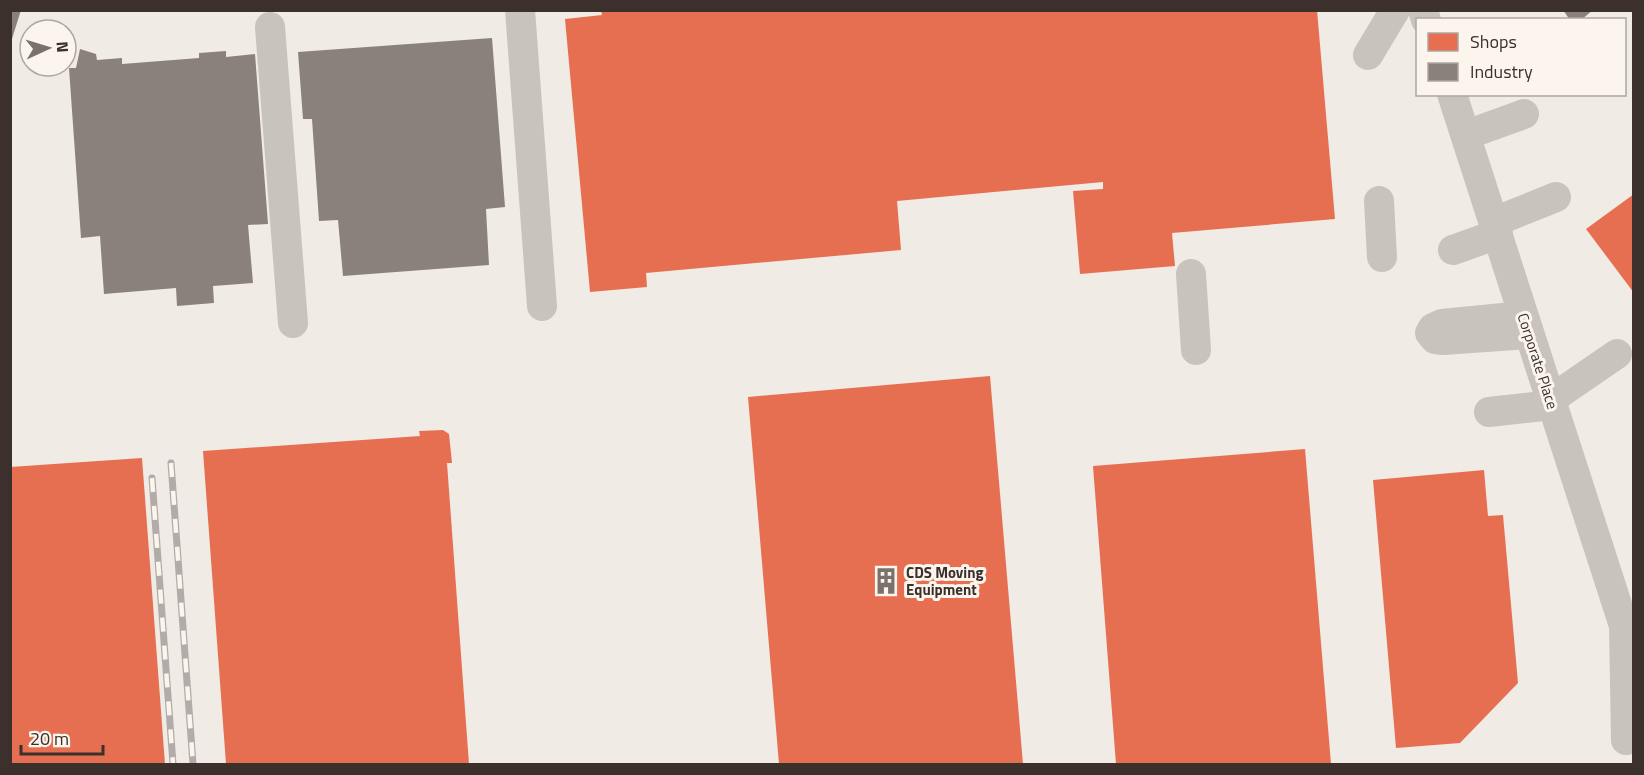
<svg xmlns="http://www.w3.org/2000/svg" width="1644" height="775" viewBox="0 0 1644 775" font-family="'Titillium Web',sans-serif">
<rect width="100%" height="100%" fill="#f0ebe5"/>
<g fill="#e76f51">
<path d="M 601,10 L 1317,10 L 1335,219 L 1172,233 L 1175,266 L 1080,274 L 1073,191 L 1103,189 L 1103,182 L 897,201 L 901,250 L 646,273 L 647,287 L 590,292 L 565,19 L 602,15 Z"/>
<path d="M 1634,194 L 1634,293 L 1586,229 Z"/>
<path d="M 990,376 L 1023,764 L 779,764 L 748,397 Z"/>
<path d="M 443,430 L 449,434 L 452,463 L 447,463 L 469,764 L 226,764 L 203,451 L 420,436 L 419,431 Z"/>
<path d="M 1305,449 L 1331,764 L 1116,764 L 1093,466 Z"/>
<path d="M 142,458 L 165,764 L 10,764 L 10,467 Z"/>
<path d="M 1484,470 L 1488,516 L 1503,515 L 1518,683 L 1460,743 L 1396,748 L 1373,480 Z"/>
</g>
<g fill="#8a817c">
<path d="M 10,10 L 21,10 L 11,42 L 10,41 Z"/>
<path d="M 1563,10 L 1593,10 L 1581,20 L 1570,20 Z"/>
<path d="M 492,38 L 505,207 L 486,209 L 489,265 L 343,276 L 338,220 L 319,221 L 312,119 L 303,119 L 298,52 Z"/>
<path d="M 80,49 L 96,54 L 97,60 L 122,58 L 122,64 L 199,58 L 199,53 L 226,51 L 226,57 L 255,54 L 268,224 L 248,225 L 253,283 L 213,286 L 214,303 L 177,306 L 176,288 L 104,294 L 100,236 L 81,238 L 69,68 L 76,68 Z"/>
</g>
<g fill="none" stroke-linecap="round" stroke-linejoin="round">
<g stroke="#c9c3be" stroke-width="30">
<path d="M 520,10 L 542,306"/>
<path d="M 1423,10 L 1426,20"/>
<path d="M 270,27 L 293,323"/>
<path d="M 1368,55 L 1395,10"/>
<path d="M 1452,94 L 1624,626 L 1626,740"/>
<path d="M 1466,135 L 1524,114"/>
<path d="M 1379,201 L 1382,257"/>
<path d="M 1494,222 L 1556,197"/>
<path d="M 1453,250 L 1498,234"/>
<path d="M 1191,274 L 1196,350"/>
<path d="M 1523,316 L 1442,324 L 1433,328 L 1430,333 L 1435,339 L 1443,340 L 1529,334"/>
<path d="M 1550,400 L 1617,354"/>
<path d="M 1489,412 L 1552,405"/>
</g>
<defs>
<g id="rail">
<path d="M 171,463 L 193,764"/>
<path d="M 152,478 L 173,764"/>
</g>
</defs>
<use href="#rail" stroke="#b1aca8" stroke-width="7"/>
<use href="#rail" stroke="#fbf5ee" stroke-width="4.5" stroke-dasharray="14" stroke-linecap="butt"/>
</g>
<defs>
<symbol id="building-bare" viewBox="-9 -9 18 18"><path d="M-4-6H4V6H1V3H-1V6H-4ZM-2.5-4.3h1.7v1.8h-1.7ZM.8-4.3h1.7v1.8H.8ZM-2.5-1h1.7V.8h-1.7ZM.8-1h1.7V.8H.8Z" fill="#7a716c" stroke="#fbf5ee" stroke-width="2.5" paint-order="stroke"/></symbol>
</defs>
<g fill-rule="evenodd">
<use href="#building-bare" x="867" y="562" width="38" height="38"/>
</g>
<g text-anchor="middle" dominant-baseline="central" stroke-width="6" stroke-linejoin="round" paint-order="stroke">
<g font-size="15" fill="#3b302b" stroke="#fbf5ee">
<text transform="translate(1538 361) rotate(72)">Corporate Place</text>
</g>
<g font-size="15" font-weight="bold" fill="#3b302b" stroke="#fbf5ee" text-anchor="start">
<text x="906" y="572">CDS Moving<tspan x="906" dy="17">Equipment</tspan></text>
</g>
</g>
<rect width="1644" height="775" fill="none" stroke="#3b302b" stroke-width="24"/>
<rect x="1416" y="18" width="210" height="78" fill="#fbf5ee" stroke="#aea6a0" stroke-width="1.5"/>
<rect x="1428" y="33" width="30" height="18" fill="#e76f51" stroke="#aea6a0" stroke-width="1.5"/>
<text x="1470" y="48" font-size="18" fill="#3b302b">Shops</text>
<rect x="1428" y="63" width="30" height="18" fill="#8a817c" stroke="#aea6a0" stroke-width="1.5"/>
<text x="1470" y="78" font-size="18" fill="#3b302b">Industry</text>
<g transform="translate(48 48) rotate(86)"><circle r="28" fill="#fbf5ee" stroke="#aea6a0" stroke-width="1.5"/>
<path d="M0-4.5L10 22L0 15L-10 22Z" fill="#7a716c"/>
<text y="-9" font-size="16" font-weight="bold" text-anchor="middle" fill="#3b302b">N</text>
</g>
<path d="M21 745v9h82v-9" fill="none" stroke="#3b302b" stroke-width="3"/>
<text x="30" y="745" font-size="18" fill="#3b302b" stroke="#fbf5ee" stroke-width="4.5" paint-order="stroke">20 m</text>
</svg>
